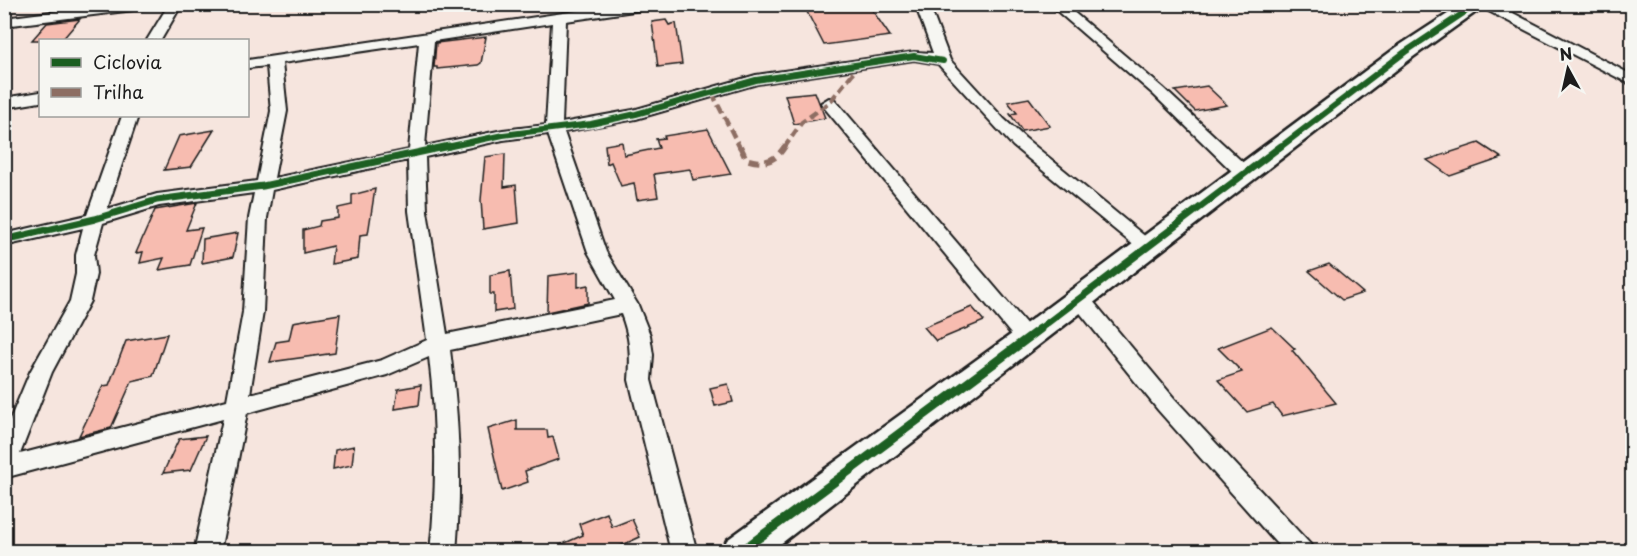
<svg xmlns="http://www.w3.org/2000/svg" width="1637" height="556" viewBox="0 0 1637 556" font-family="'Playpen Sans',sans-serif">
<rect width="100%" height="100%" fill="#f6e5de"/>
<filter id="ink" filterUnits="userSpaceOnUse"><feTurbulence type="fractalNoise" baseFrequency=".0167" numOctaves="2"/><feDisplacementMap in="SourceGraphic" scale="12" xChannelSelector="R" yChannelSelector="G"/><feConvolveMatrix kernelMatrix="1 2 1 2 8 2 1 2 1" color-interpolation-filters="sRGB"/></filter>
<g filter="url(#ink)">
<g fill="#f7bcb0" stroke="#1c1c1c" stroke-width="1.5">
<path d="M 803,4 L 868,4 L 890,36 L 824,45 Z"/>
<path d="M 80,19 L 62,40 L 32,40 L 47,23 Z"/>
<path d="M 666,20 L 669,25 L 676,23 L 682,64 L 658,67 L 652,22 Z"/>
<path d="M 486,37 L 481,63 L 478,65 L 437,69 L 437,67 L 434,67 L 436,43 Z"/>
<path d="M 1207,86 L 1227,105 L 1195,111 L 1175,91 Z"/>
<path d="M 815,92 L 825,118 L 794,124 L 785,95 Z"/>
<path d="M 1029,98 L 1050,126 L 1022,131 L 1010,114 L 1017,113 L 1008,102 Z"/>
<path d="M 708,129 L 731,174 L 693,180 L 690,169 L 654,174 L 658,197 L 637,200 L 634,183 L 621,186 L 611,162 L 607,164 L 605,145 L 622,142 L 624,155 L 659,148 L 656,139 L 665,138 L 664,136 Z"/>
<path d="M 214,130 L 191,167 L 164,170 L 179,136 Z"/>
<path d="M 1479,143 L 1502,158 L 1450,176 L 1427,160 Z"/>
<path d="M 505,154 L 504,187 L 516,185 L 519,223 L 483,229 L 481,200 L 485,157 Z"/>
<path d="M 375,189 L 368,234 L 360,235 L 358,259 L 331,264 L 333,246 L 303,253 L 303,230 L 319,226 L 320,221 L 338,218 L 338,208 L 352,205 L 352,195 Z"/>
<path d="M 197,203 L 186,230 L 202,228 L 190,265 L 159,270 L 164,258 L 140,263 L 143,252 L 136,253 L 155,210 Z"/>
<path d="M 238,233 L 233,257 L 202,263 L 203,239 Z"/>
<path d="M 1329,264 L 1363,293 L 1342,300 L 1309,271 Z"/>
<path d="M 510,271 L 513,309 L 494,312 L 494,294 L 490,294 L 490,275 Z"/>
<path d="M 578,272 L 578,287 L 588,285 L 588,303 L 547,312 L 548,276 Z"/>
<path d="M 972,307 L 984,321 L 936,341 L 924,327 Z"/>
<path d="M 340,314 L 335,353 L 270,362 L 276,342 L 289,340 L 293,322 Z"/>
<path d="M 1272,327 L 1295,349 L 1292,350 L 1336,403 L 1282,416 L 1273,404 L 1247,412 L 1218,380 L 1242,372 L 1218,348 Z"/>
<path d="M 167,334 L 153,376 L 132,381 L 111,428 L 79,436 L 103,386 L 109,385 L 126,341 Z"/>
<path d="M 728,384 L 733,402 L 715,406 L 710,388 Z"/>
<path d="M 421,385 L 419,405 L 395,409 L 398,389 Z"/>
<path d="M 517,420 L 517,430 L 547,430 L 548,438 L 553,437 L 559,459 L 525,471 L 528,482 L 502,491 L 488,429 Z"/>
<path d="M 206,436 L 191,470 L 163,473 L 179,439 Z"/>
<path d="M 354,446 L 352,465 L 333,469 L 335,450 Z"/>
<path d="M 607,513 L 612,527 L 632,519 L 640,537 L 607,552 L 545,552 L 583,535 L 579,524 Z"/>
</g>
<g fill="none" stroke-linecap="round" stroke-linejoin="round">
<defs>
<g id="street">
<path d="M 113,4 L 156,4 L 150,8 L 4,26 L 4,18 Z"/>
<path d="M 169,4 L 182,4 L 161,40 L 147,40 Z"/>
<path d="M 623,4 L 660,4 L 654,8 L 566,21 L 562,123 L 633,110 L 756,75 L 914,52 L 933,53 L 918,12 L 911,4 L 926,4 L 931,10 L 950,60 L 1004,119 L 1025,138 L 1158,247 L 1156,252 L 1149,253 L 1142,252 L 1013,146 L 938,64 L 914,60 L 757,84 L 636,119 L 564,132 L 606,252 L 638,305 L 650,335 L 653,355 L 651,380 L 697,552 L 671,552 L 629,380 C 631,355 630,337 621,314 L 450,350 C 459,417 462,484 456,552 L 430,552 C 437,487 437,422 429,357 L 387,375 L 247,413 L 220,552 L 194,552 L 223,419 L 4,478 L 4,434 L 30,372 L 70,301 L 76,274 L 76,255 L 83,228 L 4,246 L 4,234 L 87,215 L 122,116 L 138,116 L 107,209 L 157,194 L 257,181 L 271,111 L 267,66 L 248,68 L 248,60 ZM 552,23 L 546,125 L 503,130 L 425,146 L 434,41 ZM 419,43 L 409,150 L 274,178 L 287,111 L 282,63 ZM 548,134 L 588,252 L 615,300 L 447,334 L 427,211 L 425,157 L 503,140 ZM 408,160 L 409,211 L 427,340 L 382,360 L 250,394 L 263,312 L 267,218 L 272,190 ZM 254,193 L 249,218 L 243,312 L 227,400 L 20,454 L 52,372 L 90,301 L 96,274 L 94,255 L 103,223 L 159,206 Z"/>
<path d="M 1049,4 L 1064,4 L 1163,88 L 1252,171 L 1255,175 L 1252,179 L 1240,179 L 1153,94 Z"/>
<path d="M 1475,4 L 1493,4 L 1513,13 L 1632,75 L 1632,85 Z"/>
<path d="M 40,92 L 40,102 L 4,108 L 4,98 Z"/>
<path d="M 829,98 L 835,100 L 1034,333 L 1037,339 L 1034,345 L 1027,347 L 1020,345 L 823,106 L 821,103 Z"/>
<path d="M 1080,292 L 1087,294 L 1174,398 L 1310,544 L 1314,552 L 1284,552 L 1158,410 L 1073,304 L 1070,299 L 1073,294 Z"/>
</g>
<path id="secondary" d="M 1463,4 L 1487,4 L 1413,57 L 770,552 L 722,552 L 727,540 L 1016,331 L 1397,47 Z"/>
</defs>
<use href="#street" stroke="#1c1c1c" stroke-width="4"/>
<use href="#secondary" stroke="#1c1c1c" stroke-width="5"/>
<use href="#street" fill="#f6f6f2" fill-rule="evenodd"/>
<use href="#secondary" fill="#f6f6f2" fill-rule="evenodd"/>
<g stroke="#8d6e63" stroke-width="4.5" stroke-dasharray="9 4.5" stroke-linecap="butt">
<path d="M 712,93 L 740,148"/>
<path d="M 784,148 L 802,122 L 829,103 L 860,64"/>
</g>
<path stroke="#8d6e63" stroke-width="6" stroke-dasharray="11 6" stroke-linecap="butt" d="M 740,146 L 746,159 C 764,165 775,162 785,146"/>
<defs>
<g id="cycleway-far2">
<path d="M 442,148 L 503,135 L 591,124 L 636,114 L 756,80 L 914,56 L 943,61"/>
<path d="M 1279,148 L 1405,52 L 1477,4"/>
</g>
<g id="cycleway-far1">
<path d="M 4,240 L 95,219 L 157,200 L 263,186 L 449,146"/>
<path d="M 1038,330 L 1281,146"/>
</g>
<path id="cycleway" d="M 740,552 L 1040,329"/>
</defs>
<use href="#cycleway-far2" stroke="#f6f6f2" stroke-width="9"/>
<use href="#cycleway-far1" stroke="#f6f6f2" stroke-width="10"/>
<use href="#cycleway" stroke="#f6f6f2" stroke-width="13"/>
<use href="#cycleway-far2" stroke="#1b5e20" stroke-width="6"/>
<use href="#cycleway-far1" stroke="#1b5e20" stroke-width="7"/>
<use href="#cycleway" stroke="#1b5e20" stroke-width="9"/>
</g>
</g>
<rect width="1637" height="556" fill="none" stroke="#f6f6f2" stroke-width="24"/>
<rect x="12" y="12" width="1613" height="532" fill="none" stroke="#1c1c1c" stroke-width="2" filter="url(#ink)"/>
<rect x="39" y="39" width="210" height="78" fill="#f6f6f2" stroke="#9f9f9c" stroke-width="1.5"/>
<rect x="51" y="58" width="30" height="9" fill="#1b5e20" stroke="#9f9f9c" stroke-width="1.5"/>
<text x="93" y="69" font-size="18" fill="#1c1c1c">Ciclovia</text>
<rect x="51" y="88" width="30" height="9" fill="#8d6e63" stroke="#9f9f9c" stroke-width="1.5"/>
<text x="93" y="99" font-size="18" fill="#1c1c1c">Trilha</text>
<g transform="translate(1568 69) rotate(352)" stroke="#f6f6f2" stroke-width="4.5" paint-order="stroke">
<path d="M0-4.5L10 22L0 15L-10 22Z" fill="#1c1c1c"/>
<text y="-9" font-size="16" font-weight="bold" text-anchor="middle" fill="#1c1c1c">N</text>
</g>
</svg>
